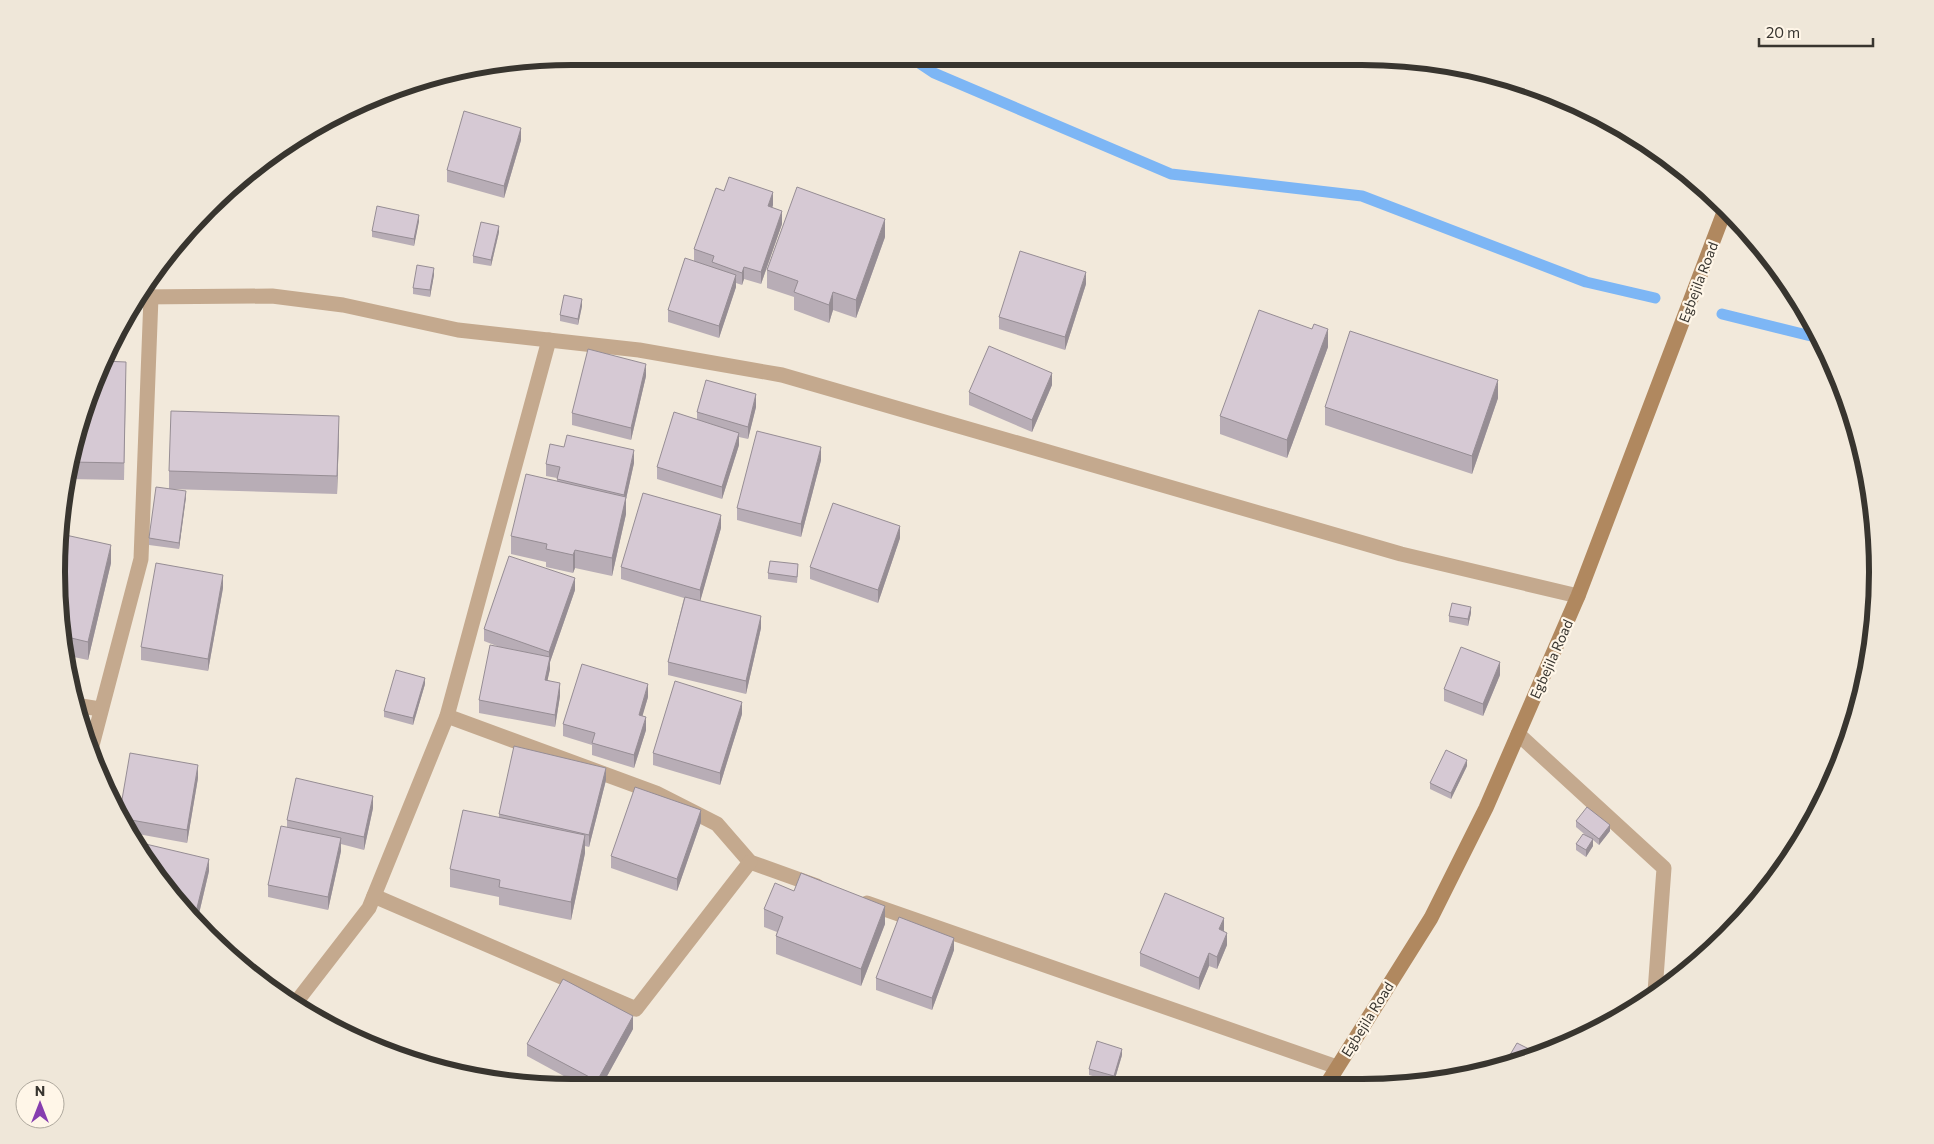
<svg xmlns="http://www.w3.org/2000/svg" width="1934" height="1144" viewBox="0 0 1934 1144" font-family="Commissioner,sans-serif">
<rect width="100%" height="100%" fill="#f2e9db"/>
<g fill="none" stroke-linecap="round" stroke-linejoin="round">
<g stroke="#7db6f5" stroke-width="11">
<path d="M 913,59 L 934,73 L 1171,174 L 1362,196 L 1586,282 L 1655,298"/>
<path d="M 1722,314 L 1819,338"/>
</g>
<g stroke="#c4a98e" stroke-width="15">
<path d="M 137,297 L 272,296 L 343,305 L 458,330 L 639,350 L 782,375 L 1401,554 L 1578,596"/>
<path d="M 75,705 L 100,709"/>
<path d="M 447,716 L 656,793 L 717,824 L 750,862 L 817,886"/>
<path d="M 1518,734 L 1664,868 L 1655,992"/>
<path d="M 90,753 L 141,559 L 151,297"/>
<path d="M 374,896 L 636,1009 L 750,862"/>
<path d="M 867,903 L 1337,1067"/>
<path d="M 294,1005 L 369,908 L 447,716 L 549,340"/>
</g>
<path stroke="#b0885f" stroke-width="15" d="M 1325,1087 L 1431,918 L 1486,808 L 1578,596 L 1726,207"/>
</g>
<g fill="#b8adb6">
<path d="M 521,140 L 504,198 L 447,182 L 447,170 Z"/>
<path d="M 724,191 L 773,205 L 772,208 L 782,224 L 761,284 L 744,279 L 742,285 L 736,283 L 736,287 L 719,338 L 668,322 L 668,310 L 694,261 L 694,249 Z"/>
<path d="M 419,221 L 414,246 L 372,237 L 372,231 Z"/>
<path d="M 499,232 L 491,266 L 473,263 L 473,256 Z"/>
<path d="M 885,237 L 856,318 L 833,310 L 829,323 L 794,310 L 794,297 L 767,288 L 767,270 Z"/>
<path d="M 161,263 L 159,272 L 155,271 Z"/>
<path d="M 434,275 L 430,297 L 413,294 L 413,288 Z"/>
<path d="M 1086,284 L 1065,350 L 999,329 L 999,317 Z"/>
<path d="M 582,306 L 578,325 L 560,321 L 560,315 Z"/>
<path d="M 1312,329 L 1328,347 L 1287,458 L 1220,434 L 1220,416 Z"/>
<path d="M 646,376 L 631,440 L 572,425 L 572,413 Z"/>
<path d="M 126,379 L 124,480 L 68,479 L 74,438 Z"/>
<path d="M 1052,385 L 1032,432 L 969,405 L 969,392 Z"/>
<path d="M 1498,398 L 1472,474 L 1325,425 L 1325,407 Z"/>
<path d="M 756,407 L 748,439 L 739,437 L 739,445 L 722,499 L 657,479 L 657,467 L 697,420 L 697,412 Z"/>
<path d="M 339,434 L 337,494 L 169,489 L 169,471 Z"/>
<path d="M 821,460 L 801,537 L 737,520 L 737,508 Z"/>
<path d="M 634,463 L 626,499 L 626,514 L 612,576 L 575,568 L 573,573 L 546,567 L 546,562 L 511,554 L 511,536 L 557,481 L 557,478 L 546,476 L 546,464 Z"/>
<path d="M 186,497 L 179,549 L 149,545 L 149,538 Z"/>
<path d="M 721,528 L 700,601 L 761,628 L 746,694 L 668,675 L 668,662 L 684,598 L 621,579 L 621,567 Z"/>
<path d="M 900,538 L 878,603 L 810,579 L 810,567 Z"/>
<path d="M 111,563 L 88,660 L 64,655 L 56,572 Z"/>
<path d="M 798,571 L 797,583 L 768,579 L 768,573 Z"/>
<path d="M 223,588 L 208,671 L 141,660 L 141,647 Z"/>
<path d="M 575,590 L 550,662 L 550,669 L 547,681 L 560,696 L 555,727 L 479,713 L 479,700 L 502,648 L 484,641 L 484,629 Z"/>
<path d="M 1471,613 L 1468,626 L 1449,622 L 1449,616 Z"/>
<path d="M 1500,675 L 1483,716 L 1444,701 L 1444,689 Z"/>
<path d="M 425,684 L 413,725 L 384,717 L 384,711 Z"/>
<path d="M 648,697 L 642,716 L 646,730 L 634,768 L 592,755 L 592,745 L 563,736 L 563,724 Z"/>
<path d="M 742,714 L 720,785 L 653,765 L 653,753 Z"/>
<path d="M 1467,766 L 1451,799 L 1430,789 L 1430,783 Z"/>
<path d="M 198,778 L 187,843 L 127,832 L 119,817 Z"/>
<path d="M 606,780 L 589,847 L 585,846 L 585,853 L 571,920 L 499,905 L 499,897 L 450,887 L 450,869 L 499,817 L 499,814 Z"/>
<path d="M 373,808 L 364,850 L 341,844 L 341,851 L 328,910 L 268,897 L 268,885 L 287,827 L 287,820 Z"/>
<path d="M 1576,821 L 1610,831 L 1599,845 L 1593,840 L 1593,846 L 1586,857 L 1576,850 L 1576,844 L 1589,838 L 1576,827 Z"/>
<path d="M 701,822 L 677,891 L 611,868 L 611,856 Z"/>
<path d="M 209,871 L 197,922 L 163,886 Z"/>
<path d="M 794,891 L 885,924 L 861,986 L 776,954 L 776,936 L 777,932 L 764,927 L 764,909 Z"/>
<path d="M 1224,930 L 1227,945 L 1217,969 L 1209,966 L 1199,990 L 1140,966 L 1140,953 Z"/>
<path d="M 954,950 L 932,1010 L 876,990 L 876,978 Z"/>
<path d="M 633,1029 L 601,1087 L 584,1087 L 527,1056 L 527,1044 Z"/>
<path d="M 1122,1055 L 1114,1082 L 1089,1075 L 1089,1069 Z"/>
</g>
<g fill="#968d94">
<path d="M 521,128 L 521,140 L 504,198 L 504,186 Z"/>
<path d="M 773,192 L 773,205 L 768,218 L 768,206 Z"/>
<path d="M 782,211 L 782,224 L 761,284 L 761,272 Z"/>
<path d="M 419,215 L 419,221 L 414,246 L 414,239 Z"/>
<path d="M 885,219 L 885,237 L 856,318 L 856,300 Z"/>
<path d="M 499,226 L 499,232 L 491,266 L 491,260 Z"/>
<path d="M 744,267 L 744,279 L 742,285 L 742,273 Z"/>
<path d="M 434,268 L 434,275 L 430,297 L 430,290 Z"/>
<path d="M 1086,272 L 1086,284 L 1065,350 L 1065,337 Z"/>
<path d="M 736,275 L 736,287 L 719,338 L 719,326 Z"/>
<path d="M 833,292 L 833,310 L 829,323 L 829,305 Z"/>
<path d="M 582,299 L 582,306 L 578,325 L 578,319 Z"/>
<path d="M 1328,329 L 1328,347 L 1287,458 L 1287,440 Z"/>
<path d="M 646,364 L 646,376 L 631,440 L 631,428 Z"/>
<path d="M 1052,373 L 1052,385 L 1032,432 L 1032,420 Z"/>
<path d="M 1498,380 L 1498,398 L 1472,474 L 1472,456 Z"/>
<path d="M 756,394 L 756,407 L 748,439 L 748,427 Z"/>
<path d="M 339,416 L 339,434 L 337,494 L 337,476 Z"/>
<path d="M 739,433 L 739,445 L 722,499 L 722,487 Z"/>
<path d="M 821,447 L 821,460 L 801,537 L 801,524 Z"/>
<path d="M 634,450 L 634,463 L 626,499 L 626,514 L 612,576 L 612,558 L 624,505 L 624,495 Z"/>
<path d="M 186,491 L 186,497 L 179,549 L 179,543 Z"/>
<path d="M 721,515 L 721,528 L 700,602 L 700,590 Z"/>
<path d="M 900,526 L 900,538 L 878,603 L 878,590 Z"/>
<path d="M 111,545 L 111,563 L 88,660 L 88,642 Z"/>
<path d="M 575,550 L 575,568 L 573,573 L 573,555 Z"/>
<path d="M 223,575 L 223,588 L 208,671 L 208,659 Z"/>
<path d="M 575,578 L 575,590 L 550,662 L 550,669 L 545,692 L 545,680 L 549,660 L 549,652 Z"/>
<path d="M 1471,607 L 1471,613 L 1468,626 L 1468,619 Z"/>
<path d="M 761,616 L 761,628 L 746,694 L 746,681 Z"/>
<path d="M 1500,662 L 1500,675 L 1483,716 L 1483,704 Z"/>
<path d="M 425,678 L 425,684 L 413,725 L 413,718 Z"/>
<path d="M 560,683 L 560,696 L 555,727 L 555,715 Z"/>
<path d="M 648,684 L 648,697 L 639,728 L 639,715 Z"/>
<path d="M 742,702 L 742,714 L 720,785 L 720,773 Z"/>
<path d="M 646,717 L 646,730 L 634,768 L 634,755 Z"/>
<path d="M 1467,760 L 1467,766 L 1451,799 L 1451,793 Z"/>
<path d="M 198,765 L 198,778 L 187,843 L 187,830 Z"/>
<path d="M 606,768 L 606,780 L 589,847 L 589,835 Z"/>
<path d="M 373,796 L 373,808 L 364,850 L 364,837 Z"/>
<path d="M 701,810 L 701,822 L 677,891 L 677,879 Z"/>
<path d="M 1610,825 L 1610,831 L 1599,845 L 1599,839 Z"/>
<path d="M 585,835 L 585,853 L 571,920 L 571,902 Z"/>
<path d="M 341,838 L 341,851 L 328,910 L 328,897 Z"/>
<path d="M 1593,839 L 1593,846 L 1586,857 L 1586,850 Z"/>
<path d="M 209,859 L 209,871 L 197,922 L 195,921 L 195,916 Z"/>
<path d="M 885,906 L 885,924 L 861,986 L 861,969 Z"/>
<path d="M 1224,918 L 1224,930 L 1219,942 L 1219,929 Z"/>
<path d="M 1227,933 L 1227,945 L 1217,969 L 1217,957 Z"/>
<path d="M 954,938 L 954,950 L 932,1010 L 932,998 Z"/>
<path d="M 1209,953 L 1209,966 L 1199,990 L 1199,978 Z"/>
<path d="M 633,1016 L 633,1029 L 601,1087 L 597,1087 L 597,1081 Z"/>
<path d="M 1122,1049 L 1122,1055 L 1114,1082 L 1114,1076 Z"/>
</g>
<g fill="#d6c9d4" stroke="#968d94">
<path d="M 464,111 L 521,128 L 504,186 L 447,170 Z"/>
<path d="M 729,177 L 773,192 L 768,206 L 782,211 L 761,272 L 744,267 L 742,273 L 712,262 L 714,256 L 694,249 L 716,188 L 724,191 Z"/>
<path d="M 797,187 L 885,219 L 856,300 L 833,292 L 829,305 L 794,292 L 798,281 L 767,270 Z"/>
<path d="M 377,206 L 419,215 L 414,239 L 372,231 Z"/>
<path d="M 481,222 L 499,226 L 491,260 L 473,256 Z"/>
<path d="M 1020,251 L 1086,272 L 1065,337 L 999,317 Z"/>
<path d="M 685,258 L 736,275 L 719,326 L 668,310 Z"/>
<path d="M 417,265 L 434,268 L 430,290 L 413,288 Z"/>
<path d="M 564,295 L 582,299 L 578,319 L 560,315 Z"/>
<path d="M 1259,310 L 1312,329 L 1314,324 L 1328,329 L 1287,440 L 1220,416 Z"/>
<path d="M 1350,331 L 1498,380 L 1472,456 L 1325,407 Z"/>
<path d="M 989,346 L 1052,373 L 1032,420 L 969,392 Z"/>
<path d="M 588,349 L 646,364 L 631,428 L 572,413 Z"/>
<path d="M 103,361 L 126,362 L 124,463 L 71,462 L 74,438 Z"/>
<path d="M 706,380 L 756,394 L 748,427 L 697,412 Z"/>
<path d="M 171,411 L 339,416 L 337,476 L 169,471 Z"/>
<path d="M 674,412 L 739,433 L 722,487 L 657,467 Z"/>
<path d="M 757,431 L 821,447 L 801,524 L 737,508 Z"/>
<path d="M 567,435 L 634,450 L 624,495 L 557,479 L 560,467 L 546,464 L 550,444 L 564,447 Z"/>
<path d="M 526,474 L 626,497 L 612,558 L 575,550 L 573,555 L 546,549 L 547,544 L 511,536 Z"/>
<path d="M 156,487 L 186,491 L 179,543 L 149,538 Z"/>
<path d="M 643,493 L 721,515 L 700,590 L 621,567 Z"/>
<path d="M 833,503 L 900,526 L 878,590 L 810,567 Z"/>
<path d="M 61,534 L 111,545 L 88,642 L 63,636 L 56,572 Z"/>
<path d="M 509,556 L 575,578 L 549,652 L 484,629 Z"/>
<path d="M 770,561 L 798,564 L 797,577 L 768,573 Z"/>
<path d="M 156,563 L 223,575 L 208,659 L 141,647 Z"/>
<path d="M 685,597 L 761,616 L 746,681 L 668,662 Z"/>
<path d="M 1452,603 L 1471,607 L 1468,619 L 1449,616 Z"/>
<path d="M 490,645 L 550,657 L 545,680 L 560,683 L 555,715 L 479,700 Z"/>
<path d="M 1461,647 L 1500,662 L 1483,704 L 1444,689 Z"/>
<path d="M 582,664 L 648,684 L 639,715 L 646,717 L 634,755 L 592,743 L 595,733 L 563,724 Z"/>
<path d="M 396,670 L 425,678 L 413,718 L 384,711 Z"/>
<path d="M 675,681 L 742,702 L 720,773 L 653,753 Z"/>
<path d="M 514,746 L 606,768 L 589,835 L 499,814 Z"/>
<path d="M 1446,750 L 1467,760 L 1451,793 L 1430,783 Z"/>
<path d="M 130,753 L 198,765 L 187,830 L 120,818 L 119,817 Z"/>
<path d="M 296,778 L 373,796 L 364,837 L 287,820 Z"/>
<path d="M 635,787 L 701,810 L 677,879 L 611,856 Z"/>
<path d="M 1587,807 L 1610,825 L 1599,839 L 1576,821 Z"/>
<path d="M 463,810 L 585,835 L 571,902 L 499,887 L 500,880 L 450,869 Z"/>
<path d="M 281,826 L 341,838 L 328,897 L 268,885 Z"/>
<path d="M 1583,834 L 1593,839 L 1586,850 L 1576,844 Z"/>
<path d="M 133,841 L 209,859 L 195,916 L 190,915 L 163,886 Z"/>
<path d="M 801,873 L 885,906 L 861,969 L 776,936 L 783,917 L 764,909 L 775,883 L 794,891 Z"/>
<path d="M 1165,893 L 1224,918 L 1219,929 L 1227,933 L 1217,957 L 1209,953 L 1199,978 L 1140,953 Z"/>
<path d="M 899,917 L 954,938 L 932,998 L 876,978 Z"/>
<path d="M 563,979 L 633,1016 L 597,1081 L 527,1044 Z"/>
<path d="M 1097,1041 L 1122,1049 L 1114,1076 L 1089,1069 Z"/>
<path d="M 1517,1043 L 1535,1052 L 1531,1059 L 1528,1060 L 1504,1065 Z"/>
</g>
<g text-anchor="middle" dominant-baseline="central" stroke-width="4.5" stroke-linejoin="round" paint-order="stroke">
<g font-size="14" fill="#38352f" stroke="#fff6e8">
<text transform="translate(1698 282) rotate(-69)">Egbejila Road</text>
<text transform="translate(1551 659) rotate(-66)">Egbejila Road</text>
<text transform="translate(1367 1019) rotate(-58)">Egbejila Road</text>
</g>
</g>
<path d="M0 0H1934V1144H0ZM572 65H1362A507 507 0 0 1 1869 572V572A507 507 0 0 1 1362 1079H572A507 507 0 0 1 65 572V572A507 507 0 0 1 572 65Z" fill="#efe7d9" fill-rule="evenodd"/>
<path fill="none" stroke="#38352f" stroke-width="6" d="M572 65H1362A507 507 0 0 1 1869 572V572A507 507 0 0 1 1362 1079H572A507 507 0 0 1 65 572V572A507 507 0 0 1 572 65Z"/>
<g transform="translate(40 1104)"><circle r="24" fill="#fff6e8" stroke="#afa99e"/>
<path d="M0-4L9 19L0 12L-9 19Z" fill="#863daf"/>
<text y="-8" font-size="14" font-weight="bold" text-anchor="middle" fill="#38352f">N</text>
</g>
<path d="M1759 38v8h114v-8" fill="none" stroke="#38352f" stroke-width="2.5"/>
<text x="1766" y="38" font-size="15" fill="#38352f" stroke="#fff6e8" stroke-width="4" paint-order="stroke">20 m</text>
</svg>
